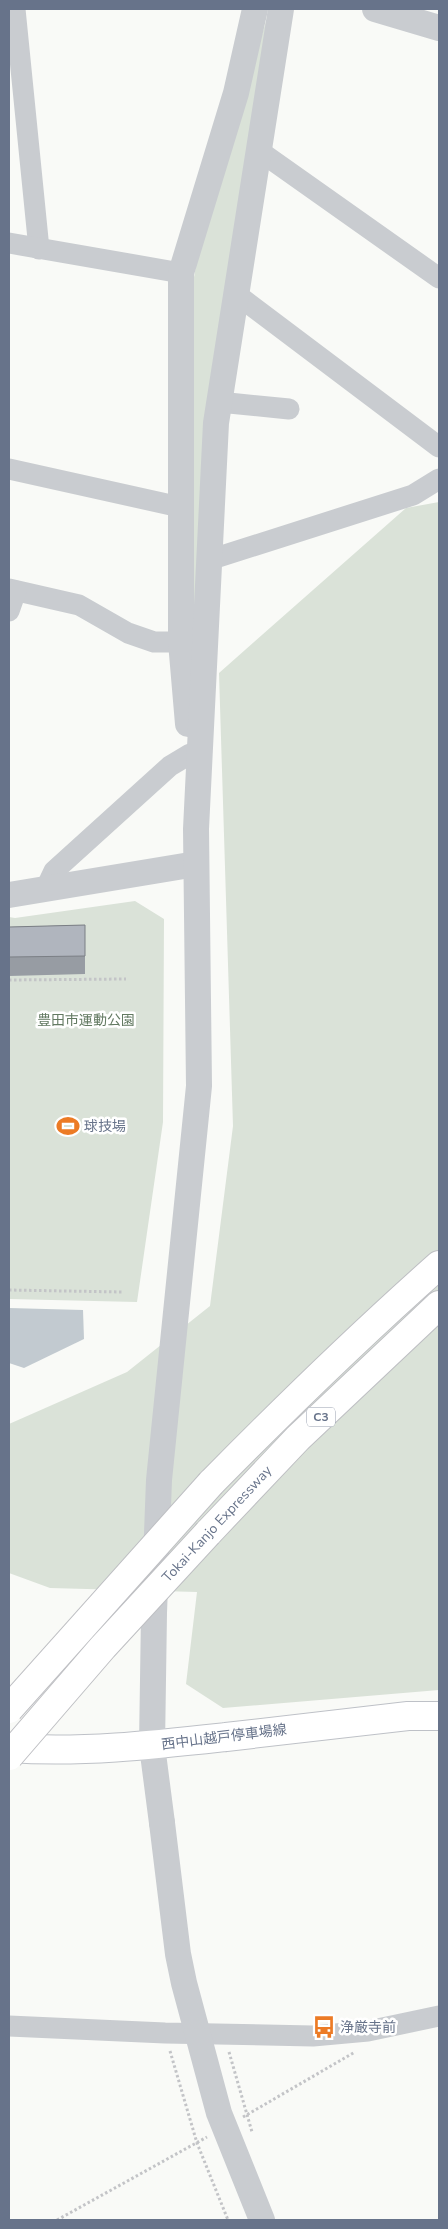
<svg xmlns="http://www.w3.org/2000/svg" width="448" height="2229" viewBox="0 0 448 2229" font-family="'Nunito Sans','Noto Sans JP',sans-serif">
<rect width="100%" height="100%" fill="#f9faf7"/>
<g fill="#dae2d8">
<path d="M 267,18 L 199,613 L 190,611 L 192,289 L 202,230 Z"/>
<path d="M 439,502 L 439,1690 L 223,1708 L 186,1684 L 197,1592 L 50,1588 L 9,1573 L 9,1424 L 127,1372 L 210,1306 L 233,1126 L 219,673 L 406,508 Z"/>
<path d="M 135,901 L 164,919 L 163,1122 L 137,1302 L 9,1299 L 9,917 L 15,918 Z"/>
</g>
<path fill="#c2cad0" d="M 9,1308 L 83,1310 L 84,1339 L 24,1368 L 9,1363 Z"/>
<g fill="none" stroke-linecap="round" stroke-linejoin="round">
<defs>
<path id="secondary" d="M 9,1748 C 82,1753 153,1745 226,1737 C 286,1730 347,1723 408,1716 L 439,1716"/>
<g id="motorway">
<path d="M 211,1483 C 285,1408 360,1335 439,1265"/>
<path d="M 208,1533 L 298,1438 L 439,1305"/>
</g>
</defs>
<use href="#secondary" stroke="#bec1c7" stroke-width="30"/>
<use href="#motorway" stroke="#bebfc3" stroke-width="30"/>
<g stroke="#c3c4c7" stroke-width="3" stroke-dasharray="2.5 2.5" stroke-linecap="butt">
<path d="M 9,980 L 126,979"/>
<path d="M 9,1290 L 122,1292"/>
<path d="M 170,2051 L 197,2143 L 228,2220"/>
<path d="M 229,2052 L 252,2132"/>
<path d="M 243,2117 L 355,2052"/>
<path d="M 57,2220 L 207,2137"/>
</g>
<g stroke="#c9ccd0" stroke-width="21">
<path d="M 15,9 L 39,249"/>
<path d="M 258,150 L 439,278"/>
<path d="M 9,243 L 181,273"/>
<path d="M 236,294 L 439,447"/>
<path d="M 219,402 L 289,409"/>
<path d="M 9,469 L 180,507"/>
<path d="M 209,560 L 413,495 L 439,479"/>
<path d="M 9,589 L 79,605 L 128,633 L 154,642 L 181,642"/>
<path d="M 9,611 L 16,591"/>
<path d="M 46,888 L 54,871 L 170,766 L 190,754"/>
<path d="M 9,2026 L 165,2033 L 313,2036 L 368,2031 L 439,2016"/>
</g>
<g stroke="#c9ccd0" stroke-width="26">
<path d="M 375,9 L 439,28"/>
<path d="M 188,724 L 181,642 L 181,273 L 236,93 L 255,9"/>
<path d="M 9,895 L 196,864"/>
<path d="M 162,1823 L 152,1746 L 154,1613 L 159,1480 L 199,1086 L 196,829 L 216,423 L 281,9"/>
</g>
<use href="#secondary" stroke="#fff" stroke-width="28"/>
<use href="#motorway" stroke="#fff" stroke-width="28"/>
<defs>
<g id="motorway-bridge">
<path d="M 9,1709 L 211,1483"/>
<path d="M 9,1756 L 103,1647 L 208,1533"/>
</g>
</defs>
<use href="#motorway-bridge" stroke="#bebfc3" stroke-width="30" stroke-linecap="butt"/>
<path stroke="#c9ccd0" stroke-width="26" d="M 162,1823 L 178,1954 L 184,1983 L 219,2113 L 262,2220"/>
<use href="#motorway-bridge" stroke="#fff" stroke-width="28"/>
</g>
<path fill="#979ca3" d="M 85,925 L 85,974 L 9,976 L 9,927 Z"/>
<path fill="#b0b5be" stroke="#7b7f85" d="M 85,925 L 85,956 L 9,957 L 9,927 Z"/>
<defs>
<symbol id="stadium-bare" viewBox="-9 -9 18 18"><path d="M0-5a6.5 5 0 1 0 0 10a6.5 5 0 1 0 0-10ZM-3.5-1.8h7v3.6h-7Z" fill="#ec7b25" stroke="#fff" stroke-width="2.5" paint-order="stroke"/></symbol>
<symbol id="bus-bare" viewBox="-9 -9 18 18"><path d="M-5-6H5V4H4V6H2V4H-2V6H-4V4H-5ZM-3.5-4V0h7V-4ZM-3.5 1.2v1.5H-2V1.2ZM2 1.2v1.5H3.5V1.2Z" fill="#ec7b25" stroke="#fff" stroke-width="2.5" paint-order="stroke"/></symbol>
</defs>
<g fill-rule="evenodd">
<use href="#stadium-bare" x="52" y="1110" width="32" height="32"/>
<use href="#bus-bare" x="308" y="2011" width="32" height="32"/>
</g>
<g text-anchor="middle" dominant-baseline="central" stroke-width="5" stroke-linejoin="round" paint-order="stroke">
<rect fill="#fff" stroke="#959dad" stroke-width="1" x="307" y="1407.5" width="28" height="19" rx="4"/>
<g font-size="12" font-weight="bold" fill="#67738a">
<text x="321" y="1417">C3</text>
</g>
<g font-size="14" fill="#637a62" stroke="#fff">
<text x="86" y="1020">豊田市運動公園</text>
</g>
<g font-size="14" fill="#67738a" stroke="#fff" text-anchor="start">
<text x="84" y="1126">球技場</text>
<text x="340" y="2027">浄厳寺前</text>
</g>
<g font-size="14" fill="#67738a" stroke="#fff">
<text transform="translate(217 1524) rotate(-47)">Tokai-Kanjo Expressway</text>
<text transform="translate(224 1737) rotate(-7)">西中山越戸停車場線</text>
</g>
</g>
<rect width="448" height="2229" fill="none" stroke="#67738a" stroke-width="20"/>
</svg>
